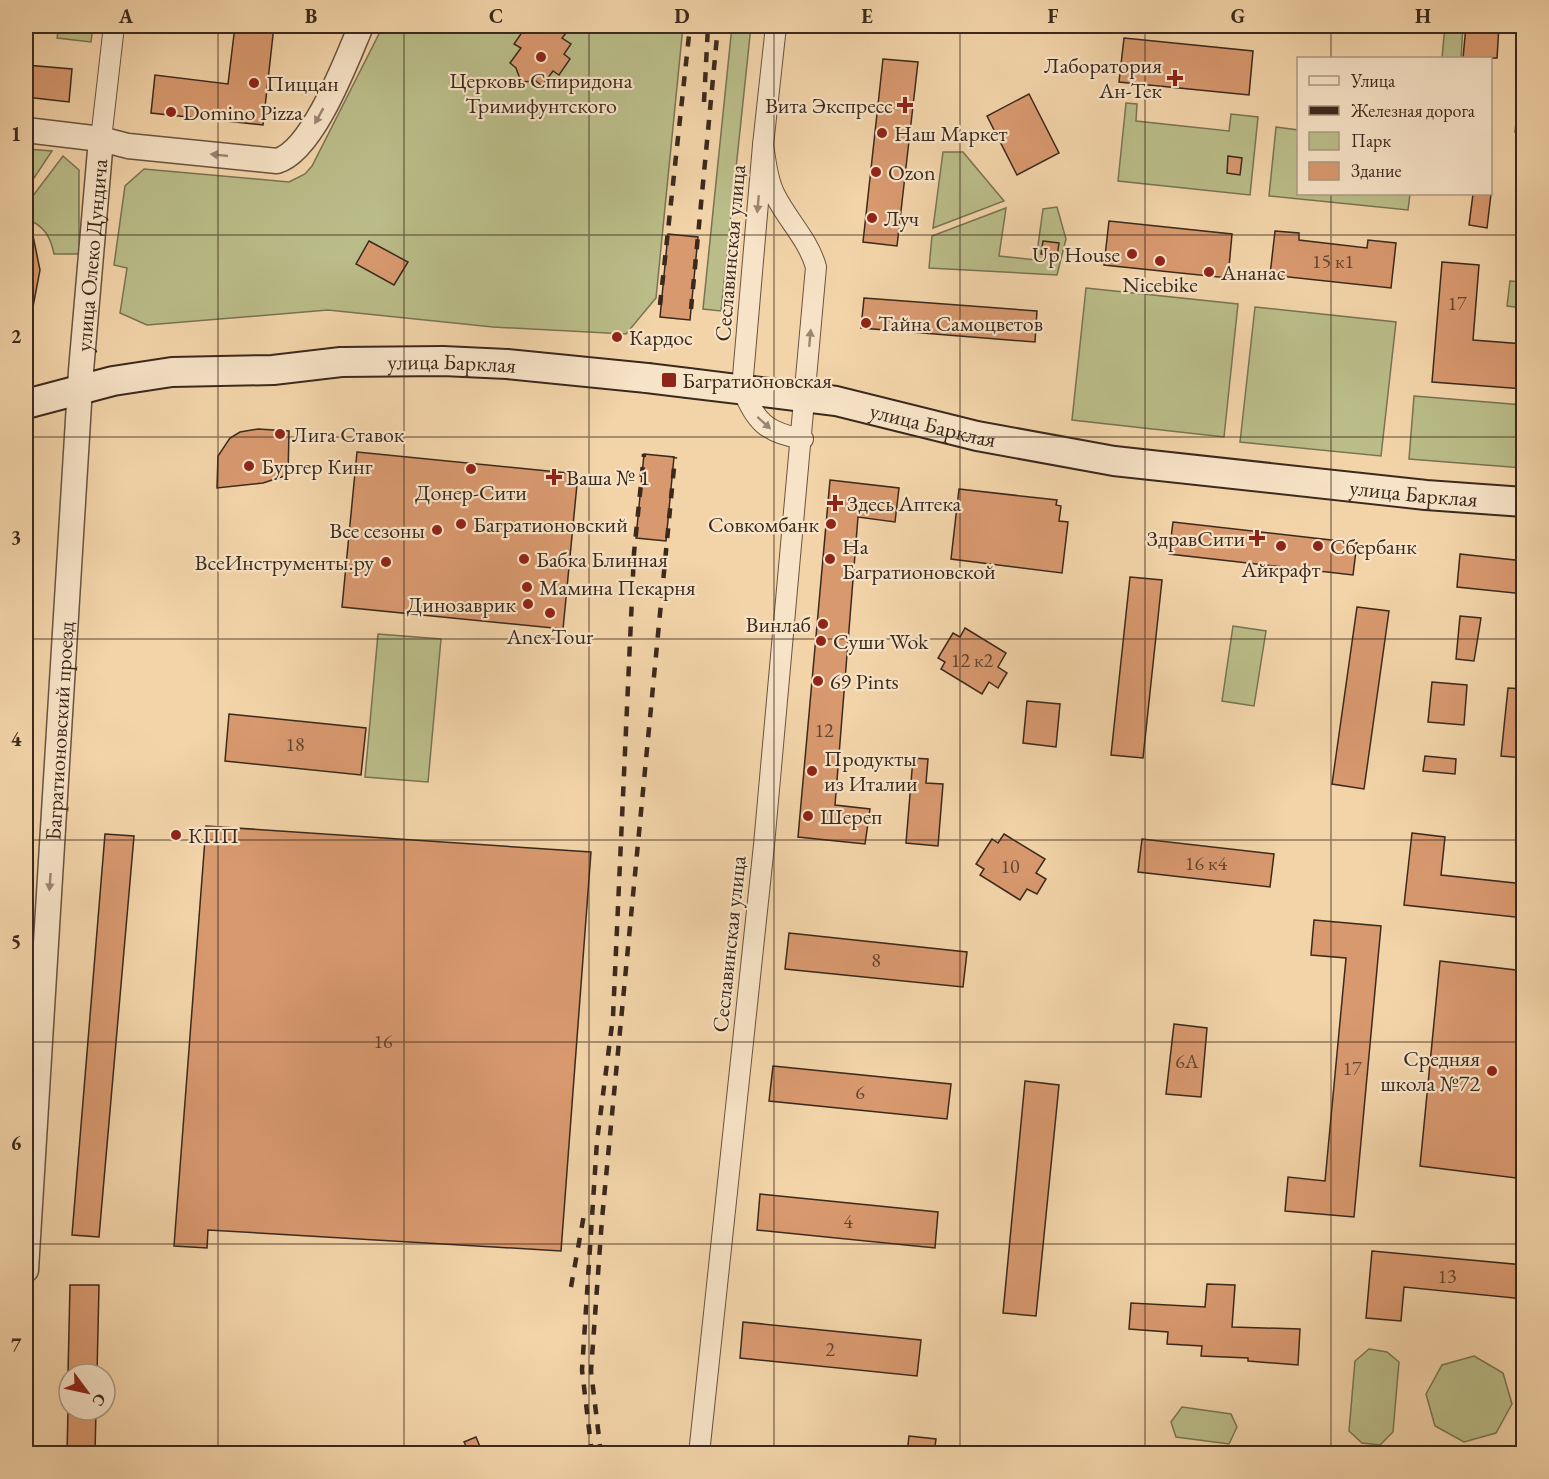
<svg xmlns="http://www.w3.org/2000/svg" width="1549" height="1479" viewBox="0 0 1549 1479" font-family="'EB Garamond',serif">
<rect width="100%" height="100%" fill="#f3d4a9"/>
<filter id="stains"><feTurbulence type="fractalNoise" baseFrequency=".00333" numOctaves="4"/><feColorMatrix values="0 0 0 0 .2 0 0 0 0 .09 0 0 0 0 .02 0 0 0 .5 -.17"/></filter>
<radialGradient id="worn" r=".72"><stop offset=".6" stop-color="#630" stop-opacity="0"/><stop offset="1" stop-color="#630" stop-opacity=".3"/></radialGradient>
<g fill="#babd89" stroke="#7a7353" stroke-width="1.5">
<path d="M 59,26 L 93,26 L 91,42 L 57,38 Z"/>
<path d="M 383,26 L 683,26 L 656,298 L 626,334 L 493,327 L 328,310 L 147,325 L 120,313 L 127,268 L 114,265 L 125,186 L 144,169 L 289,182 L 305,174 L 312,166 Z"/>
<path d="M 732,26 L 751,26 L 721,311 L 703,309 Z"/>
<path d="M 1445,26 L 1463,26 L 1461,58 L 1442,58 Z"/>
<path d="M 1523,58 L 1524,133 L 1523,133 L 1515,132 Z"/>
<path d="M 1126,103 L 1137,104 L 1136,121 L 1229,131 L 1231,114 L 1258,117 L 1250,195 L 1118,181 Z"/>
<path d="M 1276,127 L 1298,130 L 1298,194 L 1410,194 L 1408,210 L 1269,196 Z"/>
<path d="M 26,149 L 52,151 L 26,190 Z"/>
<path d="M 943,152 L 963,152 L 1004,201 L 933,228 Z"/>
<path d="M 63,156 L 79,170 L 79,254 L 54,254 C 50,234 43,226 26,218 L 26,205 Z"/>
<path d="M 1057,207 L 1066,239 L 1057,275 L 929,268 L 932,236 L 1006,208 L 999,256 L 1036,260 L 1043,209 Z"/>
<path d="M 1510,281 L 1523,282 L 1523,308 L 1507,306 Z"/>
<path d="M 1086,288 L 1238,304 L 1224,437 L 1072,420 Z"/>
<path d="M 1255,307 L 1396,322 L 1381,456 L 1240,442 Z"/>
<path d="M 1414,396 L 1523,405 L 1523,468 L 1409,459 Z"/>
<path d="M 1233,626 L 1266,631 L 1254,706 L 1222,701 Z"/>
<path d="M 378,634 L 441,639 L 428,782 L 365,777 Z"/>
<path d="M 1369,1349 L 1387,1352 L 1399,1362 L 1393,1432 L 1380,1445 L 1362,1443 L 1349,1431 L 1355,1361 Z"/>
<path d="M 1474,1356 L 1503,1373 L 1512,1404 L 1496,1433 L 1464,1442 L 1435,1426 L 1426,1394 L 1442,1365 Z"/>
<path d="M 1182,1407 L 1231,1414 L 1237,1427 L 1229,1444 L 1176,1437 L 1171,1422 Z"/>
</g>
<g fill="#d9996f" stroke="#3b291d" stroke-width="1.5">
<path d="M 235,26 L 274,26 L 263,125 L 151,113 L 155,75 L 228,84 Z"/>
<path d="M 537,26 L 558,26 L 567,32 L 562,38 L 571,44 L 564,54 L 570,59 L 559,75 L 553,71 L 542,86 L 536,81 L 521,82 L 516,68 L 510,63 L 521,48 L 514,44 L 525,28 L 532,32 Z"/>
<path d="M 1466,26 L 1499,26 L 1497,58 L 1463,58 Z"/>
<path d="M 1124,38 L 1253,51 L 1249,95 L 1119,82 Z"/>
<path d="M 883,59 L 918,62 L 897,246 L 863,242 Z"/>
<path d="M 26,65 L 72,69 L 69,102 L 26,97 Z"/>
<path d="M 1029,94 L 1059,153 L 1017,175 L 987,116 Z"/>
<path d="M 1228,156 L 1242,158 L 1240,175 L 1227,173 Z"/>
<path d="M 1473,194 L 1491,194 L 1487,228 L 1469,225 Z"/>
<path d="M 1109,221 L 1232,234 L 1228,278 L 1104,265 Z"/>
<path d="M 32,231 L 40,270 L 31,317 L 26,316 L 26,232 Z"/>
<path d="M 1275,231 L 1299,233 L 1299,240 L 1367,248 L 1368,240 L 1396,243 L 1391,288 L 1270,275 Z"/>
<path d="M 668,234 L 698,237 L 690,320 L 660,317 Z"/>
<path d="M 369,241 L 408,262 L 394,285 L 356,264 Z"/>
<path d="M 1043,241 L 1059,243 L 1057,257 L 1041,254 Z"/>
<path d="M 1442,262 L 1479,265 L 1473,340 L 1524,344 L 1524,389 L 1432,382 Z"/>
<path d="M 864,298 L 1037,311 L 1035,342 L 861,328 Z"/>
<path d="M 258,429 L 289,431 L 288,475 L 263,483 L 217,488 L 218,456 L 230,438 L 240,432 Z"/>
<path d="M 357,452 L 578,474 L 563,629 L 342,607 Z"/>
<path d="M 644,454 L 674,457 L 666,541 L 636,538 Z"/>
<path d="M 830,480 L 899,488 L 895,522 L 858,517 L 835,805 L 870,809 L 865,844 L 798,837 Z"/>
<path d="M 959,489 L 1057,500 L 1056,505 L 1061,506 L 1059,521 L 1068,522 L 1062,573 L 951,559 Z"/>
<path d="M 1173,522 L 1357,543 L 1353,575 L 1169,554 Z"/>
<path d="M 1460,554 L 1524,561 L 1524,594 L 1457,587 Z"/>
<path d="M 1130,577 L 1162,580 L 1143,758 L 1111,755 Z"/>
<path d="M 1357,607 L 1389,611 L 1364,789 L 1332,784 Z"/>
<path d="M 1460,616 L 1481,618 L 1474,661 L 1456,659 Z"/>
<path d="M 965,628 L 1006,653 L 998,667 L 1007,673 L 998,688 L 989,682 L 982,694 L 941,669 L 945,662 L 938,658 L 953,633 L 960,637 Z"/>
<path d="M 1432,682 L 1467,685 L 1464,725 L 1428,722 Z"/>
<path d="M 1508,688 L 1524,689 L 1524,758 L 1501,756 Z"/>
<path d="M 1027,701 L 1060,704 L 1056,747 L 1023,743 Z"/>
<path d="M 229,714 L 366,728 L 361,775 L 225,761 Z"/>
<path d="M 1425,756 L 1456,759 L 1455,774 L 1423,771 Z"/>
<path d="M 913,758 L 928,759 L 926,783 L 943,784 L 938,846 L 906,843 Z"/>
<path d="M 206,826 L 591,852 L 561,1251 L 208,1230 L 207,1248 L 174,1246 Z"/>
<path d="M 1412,833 L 1445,837 L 1441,875 L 1524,884 L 1524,918 L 1404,905 Z"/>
<path d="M 105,834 L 134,836 L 99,1237 L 72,1235 Z"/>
<path d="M 1004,834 L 1045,859 L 1036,873 L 1046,879 L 1037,894 L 1027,889 L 1020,900 L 980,875 L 984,869 L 976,864 L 992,839 L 998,843 Z"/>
<path d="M 1142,839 L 1274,854 L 1270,887 L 1138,872 Z"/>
<path d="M 1314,920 L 1381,926 L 1354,1217 L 1285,1211 L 1288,1177 L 1325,1181 L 1346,958 L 1311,955 Z"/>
<path d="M 789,933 L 967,952 L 963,987 L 785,969 Z"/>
<path d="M 1440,961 L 1524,971 L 1524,1179 L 1420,1166 Z"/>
<path d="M 1174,1024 L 1207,1028 L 1201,1097 L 1166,1094 Z"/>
<path d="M 773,1066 L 951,1084 L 947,1119 L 769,1101 Z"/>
<path d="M 1025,1081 L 1059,1085 L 1036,1316 L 1003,1313 Z"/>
<path d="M 760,1194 L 938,1212 L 935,1248 L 757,1230 Z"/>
<path d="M 1372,1251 L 1524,1265 L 1524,1299 L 1404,1287 L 1401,1321 L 1366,1318 Z"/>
<path d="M 1207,1284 L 1235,1285 L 1232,1327 L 1300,1329 L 1298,1365 L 1248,1361 L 1248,1358 L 1201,1356 L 1202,1346 L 1167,1344 L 1168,1332 L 1129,1329 L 1131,1303 L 1205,1307 Z"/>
<path d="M 70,1285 L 99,1285 L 97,1374 L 68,1374 Z"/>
<path d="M 743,1322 L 921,1340 L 917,1376 L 740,1358 Z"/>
<path d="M 68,1410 L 96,1410 L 95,1454 L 67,1454 Z"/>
<path d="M 909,1436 L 936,1439 L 934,1454 L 907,1454 Z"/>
<path d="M 476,1437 L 483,1454 L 470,1454 L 464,1442 Z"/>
</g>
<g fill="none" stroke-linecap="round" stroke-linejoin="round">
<defs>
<g id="minor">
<path d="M 776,26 L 763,145 L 742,388 C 755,421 766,433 803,439"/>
<path d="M 101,139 L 114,26"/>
<path d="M 699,1454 L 764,845 L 816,267 C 808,239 788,221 775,195 C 767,180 766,162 763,145"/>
</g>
<g id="tertiary">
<path d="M 26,130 L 101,139 L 128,146 L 277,161 C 313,151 347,59 361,26"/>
<path id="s1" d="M 26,1270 L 81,371 L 101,139"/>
</g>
<g id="secondary">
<path id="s2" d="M 688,383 L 836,401 L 977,436 L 1114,461 L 1426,495 L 1524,502"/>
<path id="s3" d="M 26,404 L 113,381 L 172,372 L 273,370 L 341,362 L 443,361 L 507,364 L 647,378"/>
</g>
</defs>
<use href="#minor" stroke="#695440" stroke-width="22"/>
<use href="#tertiary" stroke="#695440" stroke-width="27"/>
<use href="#secondary" stroke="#3b291d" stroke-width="32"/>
<use href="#minor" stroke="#f7e3c7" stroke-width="20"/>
<use href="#tertiary" stroke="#f7e3c7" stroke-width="24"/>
<use href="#secondary" stroke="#f7e3c7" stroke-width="28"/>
<g stroke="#3b291d" stroke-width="4.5" stroke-dasharray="10 10" stroke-linecap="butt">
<path d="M 704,102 L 708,26"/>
<path d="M 660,305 L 690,26"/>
<path d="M 691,309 L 718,26"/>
<path d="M 571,1287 L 585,1209"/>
<path d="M 592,1454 L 582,1370 L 597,1141 L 613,1017 L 634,553 L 644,454"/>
<path d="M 601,1454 L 591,1371 L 602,1219 L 675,457"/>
</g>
<defs>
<path id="secondary-bridge" d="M 647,378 L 688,383"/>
</defs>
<use href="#secondary-bridge" stroke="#3b291d" stroke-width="32" stroke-linecap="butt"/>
<use href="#secondary-bridge" stroke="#f7e3c7" stroke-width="28"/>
</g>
<defs><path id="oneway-solid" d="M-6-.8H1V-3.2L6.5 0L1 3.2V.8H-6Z" transform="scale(1.5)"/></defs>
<g fill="#998672">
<use href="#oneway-solid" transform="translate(319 116) rotate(119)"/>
<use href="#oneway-solid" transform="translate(219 155) rotate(-174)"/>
<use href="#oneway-solid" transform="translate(758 204) rotate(95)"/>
<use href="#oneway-solid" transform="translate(810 338) rotate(-85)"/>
<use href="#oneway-solid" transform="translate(764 423) rotate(42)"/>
<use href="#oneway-solid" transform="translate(50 882) rotate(94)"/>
</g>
<path fill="none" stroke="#3b291d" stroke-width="1.5" stroke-opacity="0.55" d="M 218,26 L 218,1454M 404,26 L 404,1454M 589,26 L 589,1454M 774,26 L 774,1454M 960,26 L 960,1454M 1145,26 L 1145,1454M 1331,26 L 1331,58M 1331,194 L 1331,1454M 26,235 L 1524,235M 26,437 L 1524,437M 26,639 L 1524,639M 26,840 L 1524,840M 26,1042 L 1524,1042M 26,1244 L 1524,1244"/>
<g fill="#8f2418" stroke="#f7e3c7" stroke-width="2">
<circle cx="541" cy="57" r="6"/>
<path d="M1172 69h6v6h6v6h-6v6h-6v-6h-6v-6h6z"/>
<circle cx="254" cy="83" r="6"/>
<path d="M902 96h6v6h6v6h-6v6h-6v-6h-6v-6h6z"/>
<circle cx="171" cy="112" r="6"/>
<circle cx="882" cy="133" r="6"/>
<circle cx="876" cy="172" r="6"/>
<circle cx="872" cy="218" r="6"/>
<circle cx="1132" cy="254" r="6"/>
<circle cx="1160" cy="261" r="6"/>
<circle cx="1209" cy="272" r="6"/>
<circle cx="866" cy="323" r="6"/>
<circle cx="617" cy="337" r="6"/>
<rect x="661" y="372" width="16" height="16" rx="3"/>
<circle cx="280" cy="434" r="6"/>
<circle cx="249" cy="466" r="6"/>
<circle cx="471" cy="469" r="6"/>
<path d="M551 468h6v6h6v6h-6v6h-6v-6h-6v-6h6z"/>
<path d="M832 494h6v6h6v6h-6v6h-6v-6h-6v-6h6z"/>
<circle cx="461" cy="524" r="6"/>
<circle cx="831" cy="524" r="6"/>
<circle cx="437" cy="530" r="6"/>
<path d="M1254 529h6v6h6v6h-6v6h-6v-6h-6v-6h6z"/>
<circle cx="1281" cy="546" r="6"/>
<circle cx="1318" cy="546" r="6"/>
<circle cx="524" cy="559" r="6"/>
<circle cx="830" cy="559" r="6"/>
<circle cx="386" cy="562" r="6"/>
<circle cx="527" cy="587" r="6"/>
<circle cx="528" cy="604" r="6"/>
<circle cx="550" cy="613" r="6"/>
<circle cx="823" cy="624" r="6"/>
<circle cx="821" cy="641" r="6"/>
<circle cx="818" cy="681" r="6"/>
<circle cx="812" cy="771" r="6"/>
<circle cx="808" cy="816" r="6"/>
<circle cx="176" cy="835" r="6"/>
<circle cx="1492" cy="1071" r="6"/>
</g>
<g text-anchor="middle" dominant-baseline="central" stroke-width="4.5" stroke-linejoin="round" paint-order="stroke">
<g font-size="20" fill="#624532">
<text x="1333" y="261">15 к1</text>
<text x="1457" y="303">17</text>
<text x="972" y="660">12 к2</text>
<text x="824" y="730">12</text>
<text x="295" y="744">18</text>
<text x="1206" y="863">16 к4</text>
<text x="1010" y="866">10</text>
<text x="876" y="960">8</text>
<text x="383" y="1041">16</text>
<text x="1187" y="1061">6А</text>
<text x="1352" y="1068">17</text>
<text x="860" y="1092">6</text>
<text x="848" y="1221">4</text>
<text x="1447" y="1276">13</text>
<text x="830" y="1349">2</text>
</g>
<g font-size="22" fill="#3b291d" stroke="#f7e3c7" text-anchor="start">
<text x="1162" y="65" text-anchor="end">Лаборатория<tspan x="1162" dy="25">Ан-Тек</tspan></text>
<text x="541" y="80" text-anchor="middle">Церковь Спиридона<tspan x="541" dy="25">Тримифунтского</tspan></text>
<text x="266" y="83">Пиццан</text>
<text x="893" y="105" text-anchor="end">Вита Экспресс</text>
<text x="183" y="112">Domino Pizza</text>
<text x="894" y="133">Наш Маркет</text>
<text x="888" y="172">Ozon</text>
<text x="884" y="218">Луч</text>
<text x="1120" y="254" text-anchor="end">Up House</text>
<text x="1221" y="272">Ананас</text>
<text x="1160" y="284" text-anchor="middle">Nicebike</text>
<text x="878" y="323">Тайна Самоцветов</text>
<text x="629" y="337">Кардос</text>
<text x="682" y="380">Багратионовская</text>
<text x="292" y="434">Лига Ставок</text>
<text x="261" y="466">Бургер Кинг</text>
<text x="566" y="477">Ваша № 1</text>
<text x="471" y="492" text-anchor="middle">Донер-Сити</text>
<text x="847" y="503">Здесь Аптека</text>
<text x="473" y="524">Багратионовский</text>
<text x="819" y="524" text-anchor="end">Совкомбанк</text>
<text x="425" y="530" text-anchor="end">Все сезоны</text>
<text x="1245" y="538" text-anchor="end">ЗдравСити</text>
<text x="842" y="546">На<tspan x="842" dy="25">Багратионовской</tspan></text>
<text x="1330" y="546">Сбербанк</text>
<text x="536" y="559">Бабка Блинная</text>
<text x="374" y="562" text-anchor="end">ВсеИнструменты.ру</text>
<text x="1281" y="569" text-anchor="middle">Айкрафт</text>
<text x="539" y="587">Мамина Пекарня</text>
<text x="516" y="604" text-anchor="end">Динозаврик</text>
<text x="811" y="624" text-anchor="end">Винлаб</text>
<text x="550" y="636" text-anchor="middle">AnexTour</text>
<text x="833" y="641">Суши Wok</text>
<text x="830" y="681">69 Pints</text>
<text x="824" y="758">Продукты<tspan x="824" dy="25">из Италии</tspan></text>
<text x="820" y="816">Шереп</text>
<text x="188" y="835">КПП</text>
<text x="1480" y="1058" text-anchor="end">Средняя<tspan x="1480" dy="25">школа №72</tspan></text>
</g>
<g font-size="22" fill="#3b291d" stroke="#f7e3c7">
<text transform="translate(730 253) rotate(-85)">Сеславинская улица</text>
<text stroke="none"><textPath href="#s1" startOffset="1017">улица Олеко Дундича</textPath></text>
<text stroke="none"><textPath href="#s3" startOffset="430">улица Барклая</textPath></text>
<text stroke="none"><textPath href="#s2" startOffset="249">улица Барклая</textPath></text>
<text stroke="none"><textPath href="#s2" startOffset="735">улица Барклая</textPath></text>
<text stroke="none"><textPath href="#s1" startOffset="540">Багратионовский проезд</textPath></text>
<text transform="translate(729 944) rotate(-84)">Сеславинская улица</text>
</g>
</g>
<rect width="1549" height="1479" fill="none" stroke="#f3d4a9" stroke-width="66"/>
<rect x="1297" y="57" width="195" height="138" fill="#f7e3c7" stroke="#ac9983" stroke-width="1.5"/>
<rect x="1309" y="76" width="30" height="9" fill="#f7e3c7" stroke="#ac9983" stroke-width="1.5"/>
<text x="1351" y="87" font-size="18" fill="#3b291d">Улица</text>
<rect x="1309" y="106" width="30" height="9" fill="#3b291d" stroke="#ac9983" stroke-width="1.5"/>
<text x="1351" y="117" font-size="18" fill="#3b291d">Железная дорога</text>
<rect x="1309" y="132" width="30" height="18" fill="#babd89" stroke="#ac9983" stroke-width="1.5"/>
<text x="1351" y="147" font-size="18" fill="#3b291d">Парк</text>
<rect x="1309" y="162" width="30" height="18" fill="#d9996f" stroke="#ac9983" stroke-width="1.5"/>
<text x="1351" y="177" font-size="18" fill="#3b291d">Здание</text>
<g transform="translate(87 1392) rotate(123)"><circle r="28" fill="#f7e3c7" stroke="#ac9983" stroke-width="1.5"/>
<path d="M0-4.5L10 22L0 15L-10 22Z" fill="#8f2418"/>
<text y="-9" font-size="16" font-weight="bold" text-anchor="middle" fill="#3b291d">С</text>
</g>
<rect x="33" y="33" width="1483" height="1413" fill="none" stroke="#3b291d" stroke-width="2"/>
<g font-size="20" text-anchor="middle" font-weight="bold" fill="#3b291d">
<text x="126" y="23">A</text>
<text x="311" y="23">B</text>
<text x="496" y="23">C</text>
<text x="682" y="23">D</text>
<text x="867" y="23">E</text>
<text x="1053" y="23">F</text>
<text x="1238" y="23">G</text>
<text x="1423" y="23">H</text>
<text x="16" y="141">1</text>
<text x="16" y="343">2</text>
<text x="16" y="544">3</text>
<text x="16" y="746">4</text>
<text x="16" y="948">5</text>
<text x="16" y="1150">6</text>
<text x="16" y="1352">7</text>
</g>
<rect width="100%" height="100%" filter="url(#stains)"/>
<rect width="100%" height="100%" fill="url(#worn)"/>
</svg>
